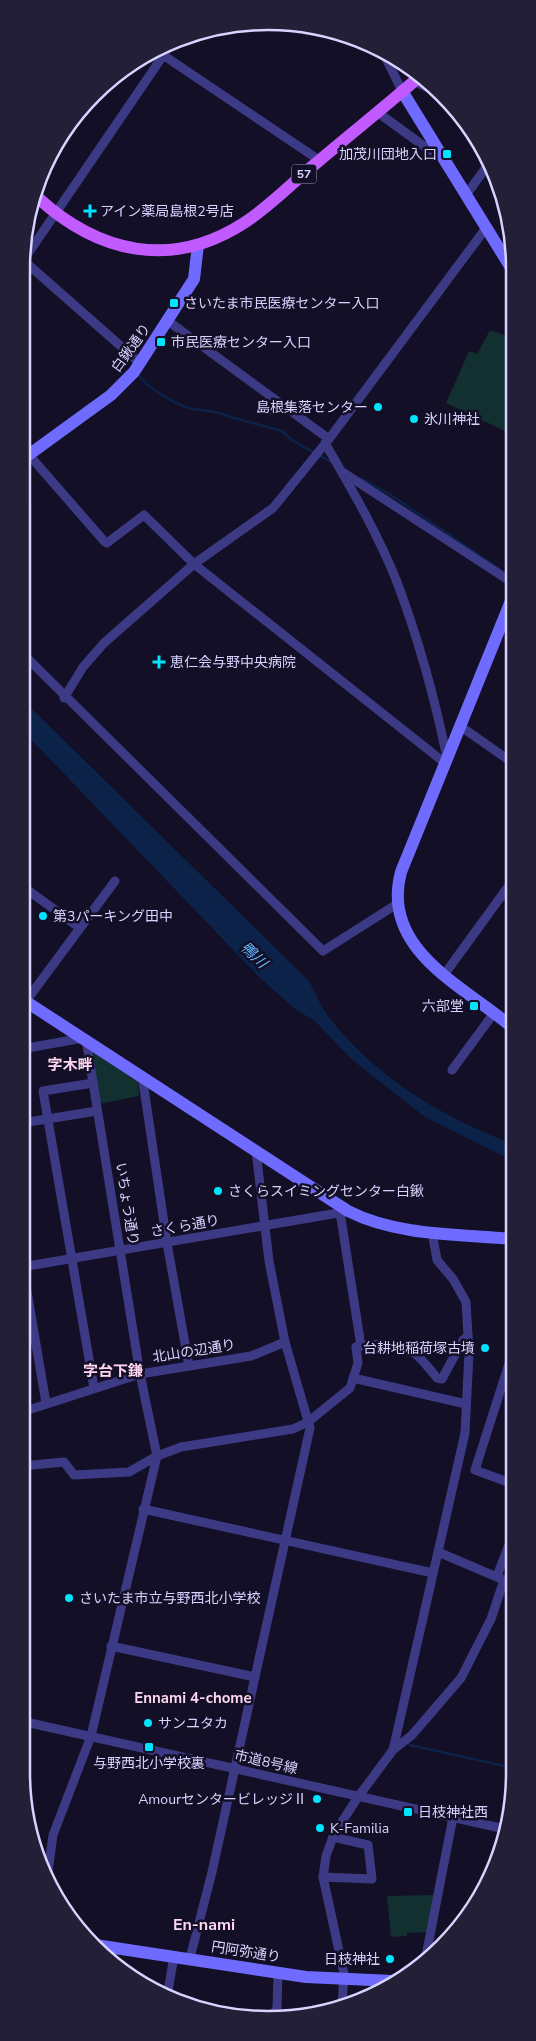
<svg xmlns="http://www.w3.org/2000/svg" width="536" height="2041" viewBox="0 0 536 2041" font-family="'Nunito Sans','Noto Sans JP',sans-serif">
<rect width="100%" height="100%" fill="#130f26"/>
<g fill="#12302f">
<path d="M 490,330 L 513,338 L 511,344 L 513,416 L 505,431 L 446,403 L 469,351 L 477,354 Z"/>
<path d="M 96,1052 L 138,1080 L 139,1096 L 99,1104 L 91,1055 Z"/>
<path d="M 434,1895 L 427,1932 L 407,1933 L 407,1936 L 391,1937 L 387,1896 Z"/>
</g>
<path fill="#0c2248" d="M 23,700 L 309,981 C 316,994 322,1010 332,1021 C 378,1079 444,1118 513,1144 L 513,1161 L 425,1117 L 351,1059 L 315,1021 L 295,1009 L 262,980 L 23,731 Z"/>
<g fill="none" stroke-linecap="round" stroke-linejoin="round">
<g stroke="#0c2248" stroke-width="2.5">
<path d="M 138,374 C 146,388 178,406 193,409 C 205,411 217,410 227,416 L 282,431 L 293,441 L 333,463"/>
<path d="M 362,479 L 394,497 L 502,571"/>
<path d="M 410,1745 L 513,1768"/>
</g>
<g stroke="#3d3a85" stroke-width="9">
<path d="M 382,50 L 402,91"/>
<path d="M 163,55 L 319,160"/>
<path d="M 414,81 L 444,96"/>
<path d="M 377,112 L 428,149 L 442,156"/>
<path d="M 466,195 L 490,162"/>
<path d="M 23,260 L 141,364"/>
<path d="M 23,261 L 169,47"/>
<path d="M 168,321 L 329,439"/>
<path d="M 325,443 C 351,488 378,534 397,582 C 418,638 435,699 447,758"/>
<path d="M 23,448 L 104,541 L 107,543 L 144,515 L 194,564 L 445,763"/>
<path d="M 344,473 L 513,583"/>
<path d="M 23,654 L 323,951 L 397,904"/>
<path d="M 64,698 L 83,667 L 104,643 L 194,564 L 273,508 L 329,439 L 486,228"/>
<path d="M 460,726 L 513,763"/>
<path d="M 22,886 L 80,928"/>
<path d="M 444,975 L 513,880"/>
<path d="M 26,1001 L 115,881"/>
<path d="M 505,1022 L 513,1011"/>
<path d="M 22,1049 L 83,1038"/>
<path d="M 452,1070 L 494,1013"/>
<path d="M 142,1075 L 167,1243 L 189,1366"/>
<path d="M 93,1083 L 43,1091 L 94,1388"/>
<path d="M 22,1123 L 97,1111"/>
<path d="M 22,1262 L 46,1403"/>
<path d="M 22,1267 L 344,1212"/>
<path d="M 361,1346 C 404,1341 410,1344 437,1378 L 442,1379 L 463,1340 L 468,1336"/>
<path d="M 353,1378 L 466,1404"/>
<path d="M 22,1412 L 140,1374 L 251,1356 L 285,1342"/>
<path d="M 22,1466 L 64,1462 L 74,1475 L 129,1472 L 157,1456 L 181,1447 L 293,1429 L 308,1422 L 350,1388 L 358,1363 L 356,1347 L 361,1346 L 340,1212"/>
<path d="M 513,1484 L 475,1470 L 513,1351"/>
<path d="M 143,1509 L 433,1573"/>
<path d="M 438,1552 L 513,1584"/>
<path d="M 497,1576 L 513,1534"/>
<path d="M 111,1646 L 255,1677"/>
<path d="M 21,1721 L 505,1829"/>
<path d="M 393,1750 L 465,1433 L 469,1353 L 466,1302 L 453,1279 L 437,1260 L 432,1232"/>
<path d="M 323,1877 L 372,1879 L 368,1845 L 333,1837"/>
<path d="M 47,1879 L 53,1835 L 91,1736 L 157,1456 L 140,1374 L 86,1039"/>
<path d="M 190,1958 L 212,1872 L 310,1428 L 285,1342 L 269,1261 L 256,1151"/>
<path d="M 425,1961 L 453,1817"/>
<path d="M 167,1997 L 174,1956"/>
<path d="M 342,2006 L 344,1974 L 323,1877 L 326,1856 L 334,1834 L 358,1797 L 393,1750 L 412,1735 L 461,1678 L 491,1619 L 504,1580"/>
<path d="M 272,2017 L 277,2008 L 278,1973"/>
</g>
<g stroke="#6f6bff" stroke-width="12">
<path d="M 402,91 L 513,271"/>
<path d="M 23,459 L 111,395 L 134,372 L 194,279 L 198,245"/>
<path d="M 22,999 L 348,1211 C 397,1236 458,1234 513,1239"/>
<path d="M 513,1028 C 464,986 380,950 401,872 L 513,596"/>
<path d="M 95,1945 L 306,1977 L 393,1981"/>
</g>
<path stroke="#c25bff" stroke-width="12" d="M 37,197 C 98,253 171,270 244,223 C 269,207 291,184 314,165 C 349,135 385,107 419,77"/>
</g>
<g fill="#00e5ff" stroke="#130f26" stroke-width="2">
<rect x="442" y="149" width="10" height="10" rx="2.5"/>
<path d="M87.5 203.5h5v5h5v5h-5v5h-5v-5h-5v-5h5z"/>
<rect x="169" y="298" width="10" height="10" rx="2.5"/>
<rect x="156" y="337" width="10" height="10" rx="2.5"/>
<circle cx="378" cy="407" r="5"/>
<circle cx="414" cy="419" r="5"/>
<path d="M156.5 654.5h5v5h5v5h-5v5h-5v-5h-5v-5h5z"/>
<circle cx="43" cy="916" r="5"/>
<rect x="469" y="1001" width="10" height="10" rx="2.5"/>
<circle cx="218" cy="1191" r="5"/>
<circle cx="485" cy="1348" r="5"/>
<circle cx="69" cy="1598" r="5"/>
<circle cx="148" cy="1723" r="5"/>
<rect x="144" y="1742" width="10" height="10" rx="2.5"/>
<circle cx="317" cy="1799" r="5"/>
<rect x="403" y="1807" width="10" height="10" rx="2.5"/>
<circle cx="320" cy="1828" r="5"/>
<circle cx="390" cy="1959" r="5"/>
</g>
<g text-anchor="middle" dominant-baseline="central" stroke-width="5" stroke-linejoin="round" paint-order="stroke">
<rect fill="#130f26" stroke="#9e99be" stroke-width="1" x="291.5" y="164.5" width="25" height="19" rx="4"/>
<g font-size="12" font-weight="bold" fill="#d9d4ff">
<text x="304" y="174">57</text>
</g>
<g font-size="14" fill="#d9d4ff" stroke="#130f26" text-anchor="start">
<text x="437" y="154" text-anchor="end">加茂川団地入口</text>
<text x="100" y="211">アイン薬局島根2号店</text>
<text x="184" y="303">さいたま市民医療センター入口</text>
<text x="171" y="342">市民医療センター入口</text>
<text x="368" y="407" text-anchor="end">島根集落センター</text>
<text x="424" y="419">氷川神社</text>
<text x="170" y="662">恵仁会与野中央病院</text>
<text x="53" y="916">第3パーキング田中</text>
<text x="464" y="1006" text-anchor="end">六部堂</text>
<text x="228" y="1191">さくらスイミングセンター白鍬</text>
<text x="475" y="1348" text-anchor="end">台耕地稲荷塚古墳</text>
<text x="79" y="1598">さいたま市立与野西北小学校</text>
<text x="158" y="1723">サンユタカ</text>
<text x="149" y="1763" text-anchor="middle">与野西北小学校裏</text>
<text x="307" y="1799" text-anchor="end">AmourセンタービレッジⅡ</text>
<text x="418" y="1812">日枝神社西</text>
<text x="330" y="1828">K-Familia</text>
<text x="380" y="1959" text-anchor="end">日枝神社</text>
</g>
<g font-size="14" fill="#d9d4ff" stroke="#130f26">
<text transform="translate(131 348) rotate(-54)">白鍬通り</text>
<text transform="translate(127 1204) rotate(81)">いちょう通り</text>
<text transform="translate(185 1226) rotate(-10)">さくら通り</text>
<text transform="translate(194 1351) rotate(-9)">北山の辺通り</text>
<text transform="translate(266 1762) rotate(13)">市道8号線</text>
<text transform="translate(246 1952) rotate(9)">円阿弥通り</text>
</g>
<g font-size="15" font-style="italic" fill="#62b6ff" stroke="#130f26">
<text transform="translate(254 955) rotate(44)">鴨川</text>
</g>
<g font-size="15" font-weight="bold" fill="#ffd6f0" stroke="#130f26">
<text x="70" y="1065">字木畔</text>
<text x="113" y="1371">字台下鎌</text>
<text x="193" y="1698">Ennami 4-chome</text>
</g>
<g font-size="16" font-weight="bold" fill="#ffd6f0" stroke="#130f26">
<text x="204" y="1925">En-nami</text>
</g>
</g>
<path d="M0 0H536V2041H0ZM268 30H268A238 238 0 0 1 506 268V1773A238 238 0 0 1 268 2011H268A238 238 0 0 1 30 1773V268A238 238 0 0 1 268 30Z" fill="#231f37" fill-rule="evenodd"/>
<path fill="none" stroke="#d9d4ff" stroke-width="2.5" d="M268 30H268A238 238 0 0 1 506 268V1773A238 238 0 0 1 268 2011H268A238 238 0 0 1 30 1773V268A238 238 0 0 1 268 30Z"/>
</svg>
